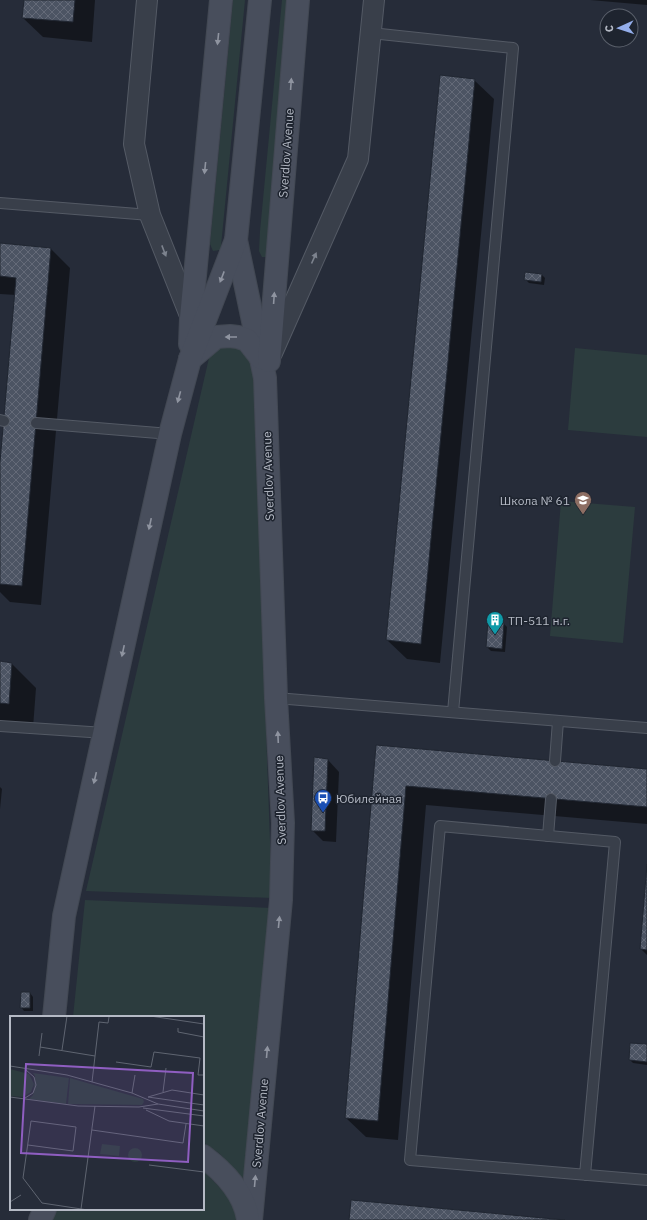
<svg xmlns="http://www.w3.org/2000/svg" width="647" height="1220" viewBox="0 0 647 1220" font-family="'IBM Plex Sans',sans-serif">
<defs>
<pattern id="building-cross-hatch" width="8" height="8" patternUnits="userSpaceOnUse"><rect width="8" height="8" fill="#4c5463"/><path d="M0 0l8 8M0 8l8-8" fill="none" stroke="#646a78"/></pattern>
</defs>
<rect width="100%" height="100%" fill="#262c39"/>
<g fill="#2c3c3e">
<path d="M 233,0 L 245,0 L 221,246 L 220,250 L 213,251 L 210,244 Z"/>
<path d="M 282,0 L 294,0 L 268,257 L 262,257 L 259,251 L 260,231 Z"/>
<path d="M 237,343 L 253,361 L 272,898 L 86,891 L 209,358 C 216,344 223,345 237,343 Z"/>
<path d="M 575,348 L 647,355 L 647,437 L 568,430 Z"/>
<path d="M 561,501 L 635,507 L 623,643 L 550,636 Z"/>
<path d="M 85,900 L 271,908 L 248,1184 L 220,1154 L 203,1142 L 203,1017 L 73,1017 Z"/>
<path d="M 203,1170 L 220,1188 L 232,1202 L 240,1220 L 53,1220 L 57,1209 L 203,1209 Z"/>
</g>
<g fill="#0007">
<path d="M 25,0 L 95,0 L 92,42 L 43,37 L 23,18 Z"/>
<path d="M 590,0 L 647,0 L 647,5 Z"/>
<path d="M 474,80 L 494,99 L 440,663 L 407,659 L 387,640 Z"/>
<path d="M 0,244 L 51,249 L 70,268 L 41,605 L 10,602 L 0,592 L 0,474 L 16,295 L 0,294 Z"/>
<path d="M 542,275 L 545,278 L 544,285 L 529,283 L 525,279 Z"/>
<path d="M 504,624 L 507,627 L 505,652 L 491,651 L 487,647 Z"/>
<path d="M 0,662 L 12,664 L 36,688 L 33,728 L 0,725 Z"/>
<path d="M 377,746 L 647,770 L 647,824 L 426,805 L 398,1140 L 366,1137 L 346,1118 Z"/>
<path d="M 328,760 L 339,772 L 336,842 L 323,841 L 312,830 Z"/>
<path d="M 0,787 L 2,789 L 0,809 Z"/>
<path d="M 647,876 L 647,955 L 641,949 Z"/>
<path d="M 30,993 L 33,997 L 33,1011 L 24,1011 L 21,1007 Z"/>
<path d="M 647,1045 L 647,1065 L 633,1063 L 630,1060 Z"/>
</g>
<g fill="url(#building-cross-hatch)" stroke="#202631">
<path d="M 24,0 L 75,0 L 73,22 L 22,18 Z"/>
<path d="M 440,75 L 475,79 L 421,644 L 386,640 Z"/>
<path d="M 0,243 L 51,248 L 22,586 L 0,584 L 0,462 L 16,278 L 0,276 Z"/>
<path d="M 525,272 L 542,274 L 541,282 L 524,280 Z"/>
<path d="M 488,621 L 504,623 L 502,649 L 486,647 Z"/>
<path d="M 0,661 L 12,663 L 9,704 L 0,703 Z"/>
<path d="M 376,745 L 647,769 L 647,807 L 406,786 L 378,1121 L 345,1118 Z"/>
<path d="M 314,757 L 328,759 L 325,831 L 311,831 Z"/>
<path d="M 647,864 L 647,950 L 640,949 Z"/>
<path d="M 21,992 L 30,992 L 30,1008 L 20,1008 Z"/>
<path d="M 630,1043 L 647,1044 L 647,1062 L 629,1060 Z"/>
<path d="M 351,1200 L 565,1220 L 349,1220 Z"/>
</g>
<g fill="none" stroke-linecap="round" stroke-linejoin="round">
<defs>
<g id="lane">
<path d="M 371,33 L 513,48 L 453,712"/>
<path d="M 0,203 L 150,215"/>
<path d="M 0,420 L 4,421"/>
<path d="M 36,423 L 170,434"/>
<path d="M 276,698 L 647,728"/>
<path d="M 0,726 L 105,733"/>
<path d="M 555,761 L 558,721"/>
<path d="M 548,836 L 551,799"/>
<path d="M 585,1175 L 615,842 L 440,826 L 410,1160 L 647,1180"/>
</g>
<g id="street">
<path d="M 147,0 L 134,144 L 150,215 L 191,318"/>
<path d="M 272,353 L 358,159 L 374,0"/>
</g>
<g id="secondary">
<path d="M 236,240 L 265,378 L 276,698 L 283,823 L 281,900 L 251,1220"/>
<path d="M 190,344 L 191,318 L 221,0"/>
<path d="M 190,359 L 216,337 L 230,336 L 238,337 L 247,340 L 261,358"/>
<path d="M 269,361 L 298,0"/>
<path d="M 54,1017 L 64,916 L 170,434 L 190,359 L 236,240 L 260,0"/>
<path d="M 203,1156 C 224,1172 244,1192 248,1219"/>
<path d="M 40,1220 L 45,1209"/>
</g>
</defs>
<use href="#lane" stroke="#545a65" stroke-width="12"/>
<use href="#street" stroke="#545a65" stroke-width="22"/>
<use href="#secondary" stroke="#424853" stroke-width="24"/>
<use href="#lane" stroke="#393f4a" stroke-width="10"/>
<use href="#street" stroke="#393f4a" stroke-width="20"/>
<use href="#secondary" stroke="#484e5c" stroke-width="22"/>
</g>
<defs><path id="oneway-solid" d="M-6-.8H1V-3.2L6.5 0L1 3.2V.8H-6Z"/></defs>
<g fill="#8f94a0">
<use href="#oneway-solid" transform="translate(218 39) rotate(96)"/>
<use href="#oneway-solid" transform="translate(291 84) rotate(-86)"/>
<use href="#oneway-solid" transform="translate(205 168) rotate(96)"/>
<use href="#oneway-solid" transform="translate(222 277) rotate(111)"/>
<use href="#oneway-solid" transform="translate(274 298) rotate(-86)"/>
<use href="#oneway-solid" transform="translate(231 337) rotate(-180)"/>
<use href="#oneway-solid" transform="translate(179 397) rotate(105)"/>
<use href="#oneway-solid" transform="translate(150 524) rotate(102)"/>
<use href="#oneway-solid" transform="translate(123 651) rotate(102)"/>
<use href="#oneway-solid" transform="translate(278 737) rotate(-93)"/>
<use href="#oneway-solid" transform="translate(95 778) rotate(103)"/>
<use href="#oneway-solid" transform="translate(279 922) rotate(-84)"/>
<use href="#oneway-solid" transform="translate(267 1052) rotate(-85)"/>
<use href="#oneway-solid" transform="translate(255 1181) rotate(-85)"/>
</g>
<g fill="#7d838e">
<use href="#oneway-solid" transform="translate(164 251) rotate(69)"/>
<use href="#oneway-solid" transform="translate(314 258) rotate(-66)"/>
</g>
<defs>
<symbol id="school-pin" viewBox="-11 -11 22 30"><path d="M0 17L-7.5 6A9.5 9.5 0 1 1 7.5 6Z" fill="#8d6e63" stroke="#1e242f"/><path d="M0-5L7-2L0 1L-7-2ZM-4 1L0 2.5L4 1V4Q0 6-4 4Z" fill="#fff"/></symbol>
<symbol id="building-pin" viewBox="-11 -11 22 30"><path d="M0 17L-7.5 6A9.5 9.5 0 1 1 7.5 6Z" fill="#0f9aa8" stroke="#1e242f"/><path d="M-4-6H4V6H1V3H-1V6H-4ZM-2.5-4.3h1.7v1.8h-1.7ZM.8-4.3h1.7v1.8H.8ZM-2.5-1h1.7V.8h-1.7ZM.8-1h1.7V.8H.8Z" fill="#fff"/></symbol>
<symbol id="bus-pin" viewBox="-11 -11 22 30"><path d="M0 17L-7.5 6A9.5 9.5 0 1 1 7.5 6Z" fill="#1a4fb4" stroke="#1e242f"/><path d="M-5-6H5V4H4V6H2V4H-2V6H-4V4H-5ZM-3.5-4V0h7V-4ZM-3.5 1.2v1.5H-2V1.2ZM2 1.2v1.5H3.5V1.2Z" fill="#fff"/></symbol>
</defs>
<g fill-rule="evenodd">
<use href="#school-pin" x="573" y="490" width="20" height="27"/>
<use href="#building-pin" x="485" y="610" width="20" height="27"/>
<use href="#bus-pin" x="313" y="788" width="20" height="27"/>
</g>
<g text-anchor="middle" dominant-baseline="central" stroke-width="3" stroke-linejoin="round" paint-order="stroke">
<g font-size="12" fill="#b5bac5" stroke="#1e242f">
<text transform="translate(286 153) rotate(-86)">Sverdlov Avenue</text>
<text transform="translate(268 476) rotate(-92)">Sverdlov Avenue</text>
<text transform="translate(280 800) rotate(-92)">Sverdlov Avenue</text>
<text transform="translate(260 1123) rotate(-85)">Sverdlov Avenue</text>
</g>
<g font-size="12" fill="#b5bac5" stroke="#1e242f" text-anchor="start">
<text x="570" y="500" text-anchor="end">Школа № 61</text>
<text x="508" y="620">ТП-511 н.г.</text>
<text x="336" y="798">Юбилейная</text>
</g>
</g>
<g transform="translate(10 1016)">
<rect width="194" height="194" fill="#262c39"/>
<path d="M 0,53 L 19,58 L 24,68 L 21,76 L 13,81 L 0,80 ZM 23,57 L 59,62 L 56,88 L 19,83 L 23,79 L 25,60 ZM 60,62 L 133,83 L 134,86 L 132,89 L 58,88 ZM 92,128 L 110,130 L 109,140 L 90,138 ZM118 139a7 7 0 1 1 14 0a7 7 0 1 1-14 0Z" fill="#2c3c3e"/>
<path fill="none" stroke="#5f6571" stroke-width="1" d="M 140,0 L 194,8M 168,12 L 168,16 L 194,21M 30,31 L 85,40M 52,34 L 57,0M 29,40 L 32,17M 106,46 L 141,51 L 144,36 L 190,42 L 188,59 L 194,59M 0,50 L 57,59 L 122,77 L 148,88 L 194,95M 82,66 L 89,6 L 98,7 L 99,1M 153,76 L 156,52M 122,77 L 125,59M 0,81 L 68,90 L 129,91 L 148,88M 138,81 L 162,74 L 194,79M 138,81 L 194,89M 15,82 L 23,77 L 26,69 L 24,61 L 16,54M 133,92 L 194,100M 136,94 L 159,105 L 194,110M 82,114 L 173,127 L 176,108M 18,129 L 63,135 L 66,111 L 21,105 L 13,162 L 32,187 L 78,194M 139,149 L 194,156M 0,186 L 11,179M 71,193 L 85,90"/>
<path fill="#8f5ec1" fill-opacity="0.15" stroke="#8f5ec1" stroke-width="2" d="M 16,48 L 183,57 L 178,146 L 11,137 Z"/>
<rect width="194" height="194" fill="none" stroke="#b5bac5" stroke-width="2"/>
</g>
<g transform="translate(619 28) rotate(267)"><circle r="19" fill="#1e242f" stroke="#5a606b"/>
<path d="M0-3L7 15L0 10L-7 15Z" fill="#94aeeb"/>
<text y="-6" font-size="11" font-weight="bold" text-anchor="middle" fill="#b5bac5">С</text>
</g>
</svg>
